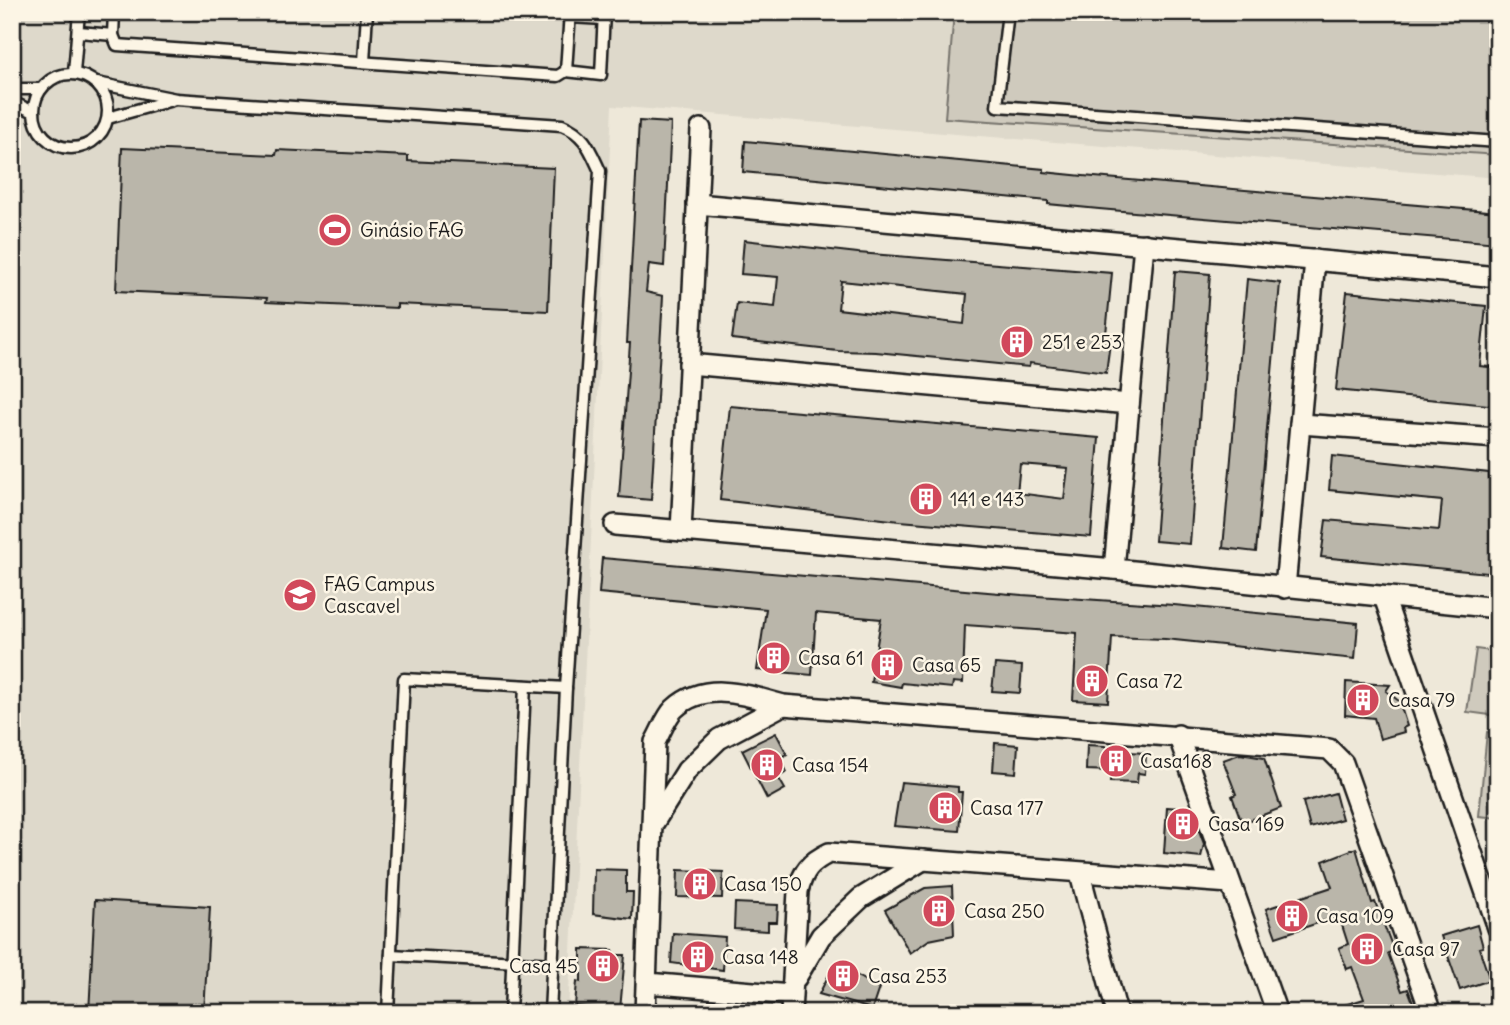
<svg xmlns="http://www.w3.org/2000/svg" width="1510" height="1025" viewBox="0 0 1510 1025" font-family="Delius,sans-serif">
<rect width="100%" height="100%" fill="#eee8d9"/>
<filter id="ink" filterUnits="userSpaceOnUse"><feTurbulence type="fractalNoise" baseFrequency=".0143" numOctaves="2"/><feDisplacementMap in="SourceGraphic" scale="14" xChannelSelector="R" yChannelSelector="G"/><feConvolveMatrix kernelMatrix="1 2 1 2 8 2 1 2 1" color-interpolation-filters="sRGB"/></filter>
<g filter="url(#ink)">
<path fill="#ded9cb" d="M 12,12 L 1498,12 L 1498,178 L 612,106 L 568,1013 L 12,1013 Z"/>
<g fill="#cfcabd" stroke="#76736c" stroke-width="2">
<path d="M 954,12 L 1498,12 L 1498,155 L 945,118 Z"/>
<path d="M 1476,649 L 1498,652 L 1498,716 L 1467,712 Z"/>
<path d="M 1487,732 L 1498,733 L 1498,818 L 1479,816 Z"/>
</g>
<g fill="#bab6aa" stroke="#1c1c1c" stroke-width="2" fill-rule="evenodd">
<path d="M 639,121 L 671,123 L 664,266 L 649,264 L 646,292 L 663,296 L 651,500 L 619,497 L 630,343 L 627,343 Z"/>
<path d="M 745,141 L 1044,169 L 1044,172 L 1083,176 L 1498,212 L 1498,243 L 1099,209 L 1048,204 L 1048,201 L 743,172 Z"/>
<path d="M 122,148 L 276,155 L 277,150 L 408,156 L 408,161 L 554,168 L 548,311 L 397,304 L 397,308 L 266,302 L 267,298 L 116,291 Z"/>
<path d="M 744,240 L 858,253 L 1112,273 L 1106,334 L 1111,335 L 1106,373 L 1030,363 L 1029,367 L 876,352 L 838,351 L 732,339 L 737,303 L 775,307 L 778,277 L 741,274 ZM 841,281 L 967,294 L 964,324 L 838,309 Z"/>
<path d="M 1175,271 L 1210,274 L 1190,544 L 1155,541 Z"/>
<path d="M 1247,279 L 1280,283 L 1256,552 L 1223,548 Z"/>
<path d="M 1347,292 L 1486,306 L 1480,366 L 1498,368 L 1498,406 L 1336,390 Z"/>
<path d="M 730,406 L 1099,438 L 1091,537 L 900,521 L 720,500 ZM 1020,464 L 1068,468 L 1064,499 L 1017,493 Z"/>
<path d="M 1332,456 L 1489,473 L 1489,478 L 1498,479 L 1498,574 L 1321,557 L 1326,520 L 1439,530 L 1442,501 L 1329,490 Z"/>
<path d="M 602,558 L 1022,595 L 1174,605 L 1358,623 L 1355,659 L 1165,639 L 1112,637 L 1108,702 L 1073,700 L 1077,633 L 965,625 L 963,683 L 953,682 L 952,688 L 902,683 L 901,687 L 871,682 L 881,619 L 816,613 L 812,675 L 757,670 L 766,609 L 599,593 Z"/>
<path d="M 995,664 L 1022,666 L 1020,693 L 992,691 Z"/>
<path d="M 1346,682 L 1390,685 L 1386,691 L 1399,701 L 1407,726 L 1403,728 L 1404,732 L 1380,739 L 1374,718 L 1345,715 Z"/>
<path d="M 776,733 L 787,754 L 780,758 L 787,772 L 778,777 L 785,789 L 767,799 L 742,750 Z"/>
<path d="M 995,743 L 1018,745 L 1016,773 L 993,771 Z"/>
<path d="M 1087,745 L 1105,746 L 1110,751 L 1146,753 L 1145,774 L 1138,773 L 1137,783 L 1110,782 L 1111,771 L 1086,770 Z"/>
<path d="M 1240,754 L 1264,758 L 1281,808 L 1242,823 L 1232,796 L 1236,794 L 1223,760 Z"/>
<path d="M 901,782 L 958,787 L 958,792 L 962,792 L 959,831 L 894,826 Z"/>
<path d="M 1335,793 L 1342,819 L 1310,828 L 1303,802 Z"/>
<path d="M 1167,807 L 1191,809 L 1204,844 L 1201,857 L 1164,853 Z"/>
<path d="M 1356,848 L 1372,903 L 1375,902 L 1394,951 L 1388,953 L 1402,991 L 1408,989 L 1417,1013 L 1331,1013 L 1331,1009 L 1364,999 L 1352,967 L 1347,969 L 1339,948 L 1348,944 L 1339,916 L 1276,937 L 1266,909 L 1332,887 L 1323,861 Z"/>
<path d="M 594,869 L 626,870 L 626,892 L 633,892 L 632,919 L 593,914 Z"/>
<path d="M 678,870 L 723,872 L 722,898 L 677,897 Z"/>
<path d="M 952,886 L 954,935 L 929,940 L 910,953 L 885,910 L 925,888 Z"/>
<path d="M 95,900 L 210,907 L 204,1013 L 89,1013 Z"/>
<path d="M 735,903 L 778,905 L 777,922 L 768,922 L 768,931 L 734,929 Z"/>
<path d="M 1477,925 L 1483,947 L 1479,948 L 1490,980 L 1460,990 L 1441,936 Z"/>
<path d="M 673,933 L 725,937 L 723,970 L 671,963 Z"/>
<path d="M 581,949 L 613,950 L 615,955 L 625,955 L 620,1010 L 575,1006 L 577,981 L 581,982 Z"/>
<path d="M 835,963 L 879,988 L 872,1009 L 819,994 Z"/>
</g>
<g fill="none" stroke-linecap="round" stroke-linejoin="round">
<defs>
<g id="lane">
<path d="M 114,12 L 113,35 L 117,45 L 558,76 L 566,71 L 570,12"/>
<path d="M 1008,12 L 997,106 L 1498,142"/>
<path d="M 570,17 L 604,19"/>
<path d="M 79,32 L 113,35"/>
<path d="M 364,62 L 367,12"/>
<path d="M 566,71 L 601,75 L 604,12"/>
<path d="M 74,73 L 79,12"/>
<circle cx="71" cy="111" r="37"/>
<path d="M 97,83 L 176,99 L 562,125 C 585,134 590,150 600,171 L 566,688 L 550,1013"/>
<path d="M 12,89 L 41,89"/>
<path d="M 12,102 L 34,112"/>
<path d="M 108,118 L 172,100"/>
<path d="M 391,955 L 553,964"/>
<path d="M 388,1013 L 404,679 L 566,688"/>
<path d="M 510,1013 L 525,686"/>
</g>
<g id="street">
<path d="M 697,204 L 1498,277"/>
<path d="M 689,364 L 1129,404"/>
<path d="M 1300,424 L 1498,438"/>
<path d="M 615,525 L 1114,569 L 1498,608"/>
<path d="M 681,531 L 701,129"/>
<path d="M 1114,569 L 1144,244"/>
<path d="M 1285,588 L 1315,260"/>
<path d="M 1384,597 L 1498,928"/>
<path d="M 1178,735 L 1277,1013"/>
<path d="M 653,824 L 687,770 L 719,739 L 783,705"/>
<path d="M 1080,874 L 1117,1013"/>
<path d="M 796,978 L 821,936 L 861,898 L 923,860"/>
<path d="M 647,983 L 791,995"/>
<path d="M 645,1013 L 655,742 C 661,732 666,717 674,709 C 705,680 747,695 783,705 L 1329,749 L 1343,763 L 1431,1013"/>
<path d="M 791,1013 L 798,891 C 803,871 810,862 829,853 L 1230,883"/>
</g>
</defs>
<use href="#lane" stroke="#1c1c1c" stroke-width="15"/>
<use href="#street" stroke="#1c1c1c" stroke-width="24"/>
<use href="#lane" stroke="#fcf5e5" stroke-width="10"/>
<use href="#street" stroke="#fcf5e5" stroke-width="19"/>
</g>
</g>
<defs>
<symbol id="stadium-disc" viewBox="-11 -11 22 22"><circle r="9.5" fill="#d1495b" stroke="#fcf5e5"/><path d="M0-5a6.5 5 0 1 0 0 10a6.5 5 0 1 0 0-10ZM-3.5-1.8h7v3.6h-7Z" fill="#fff"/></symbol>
<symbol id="building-disc" viewBox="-11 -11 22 22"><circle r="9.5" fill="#d1495b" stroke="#fcf5e5"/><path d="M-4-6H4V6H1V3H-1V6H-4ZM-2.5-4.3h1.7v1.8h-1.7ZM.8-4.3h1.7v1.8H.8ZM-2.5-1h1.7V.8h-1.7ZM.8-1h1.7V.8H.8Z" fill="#fff"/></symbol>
<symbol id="university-disc" viewBox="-11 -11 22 22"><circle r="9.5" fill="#d1495b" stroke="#fcf5e5"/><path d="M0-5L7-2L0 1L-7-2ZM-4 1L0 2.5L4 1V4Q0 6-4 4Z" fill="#fff"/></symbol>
</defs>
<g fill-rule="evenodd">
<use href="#stadium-disc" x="316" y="211" width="38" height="38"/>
<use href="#building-disc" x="998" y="323" width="38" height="38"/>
<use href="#building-disc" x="907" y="480" width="38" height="38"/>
<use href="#university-disc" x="281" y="576" width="38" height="38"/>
<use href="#building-disc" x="755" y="639" width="38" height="38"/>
<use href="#building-disc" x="868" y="646" width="38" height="38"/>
<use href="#building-disc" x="1073" y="662" width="38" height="38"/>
<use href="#building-disc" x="1344" y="681" width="38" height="38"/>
<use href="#building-disc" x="1097" y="742" width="38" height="38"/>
<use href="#building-disc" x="748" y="746" width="38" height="38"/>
<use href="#building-disc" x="926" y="789" width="38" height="38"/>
<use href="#building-disc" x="1164" y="805" width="38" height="38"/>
<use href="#building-disc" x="681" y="865" width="38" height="38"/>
<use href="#building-disc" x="920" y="892" width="38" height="38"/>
<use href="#building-disc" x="1273" y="897" width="38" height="38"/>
<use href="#building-disc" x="1348" y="930" width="38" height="38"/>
<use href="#building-disc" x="679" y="938" width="38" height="38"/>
<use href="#building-disc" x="584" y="947" width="38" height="38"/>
<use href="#building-disc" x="824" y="957" width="38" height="38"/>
</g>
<g text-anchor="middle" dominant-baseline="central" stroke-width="5" stroke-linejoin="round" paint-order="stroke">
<g font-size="19" fill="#1c1c1c" stroke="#fcf5e5" text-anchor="start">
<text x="360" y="230">Ginásio FAG</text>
<text x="1042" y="342">251 e 253</text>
<text x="950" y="499">141 e 143</text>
<text x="324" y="584">FAG Campus<tspan x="324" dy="22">Cascavel</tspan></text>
<text x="798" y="658">Casa 61</text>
<text x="912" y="665">Casa 65</text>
<text x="1116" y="681">Casa 72</text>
<text x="1388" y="700">Casa 79</text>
<text x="1140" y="761">Casa168</text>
<text x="792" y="765">Casa 154</text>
<text x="970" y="808">Casa 177</text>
<text x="1208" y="824">Casa 169</text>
<text x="724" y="884">Casa 150</text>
<text x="964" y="911">Casa 250</text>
<text x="1316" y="916">Casa 109</text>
<text x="1392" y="949">Casa 97</text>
<text x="722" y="957">Casa 148</text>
<text x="578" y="966" text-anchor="end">Casa 45</text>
<text x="868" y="976">Casa 253</text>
</g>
</g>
<rect width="1510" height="1025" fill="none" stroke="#fcf5e5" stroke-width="42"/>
<rect x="21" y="21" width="1468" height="983" fill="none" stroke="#1c1c1c" stroke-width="2.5" filter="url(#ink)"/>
</svg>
